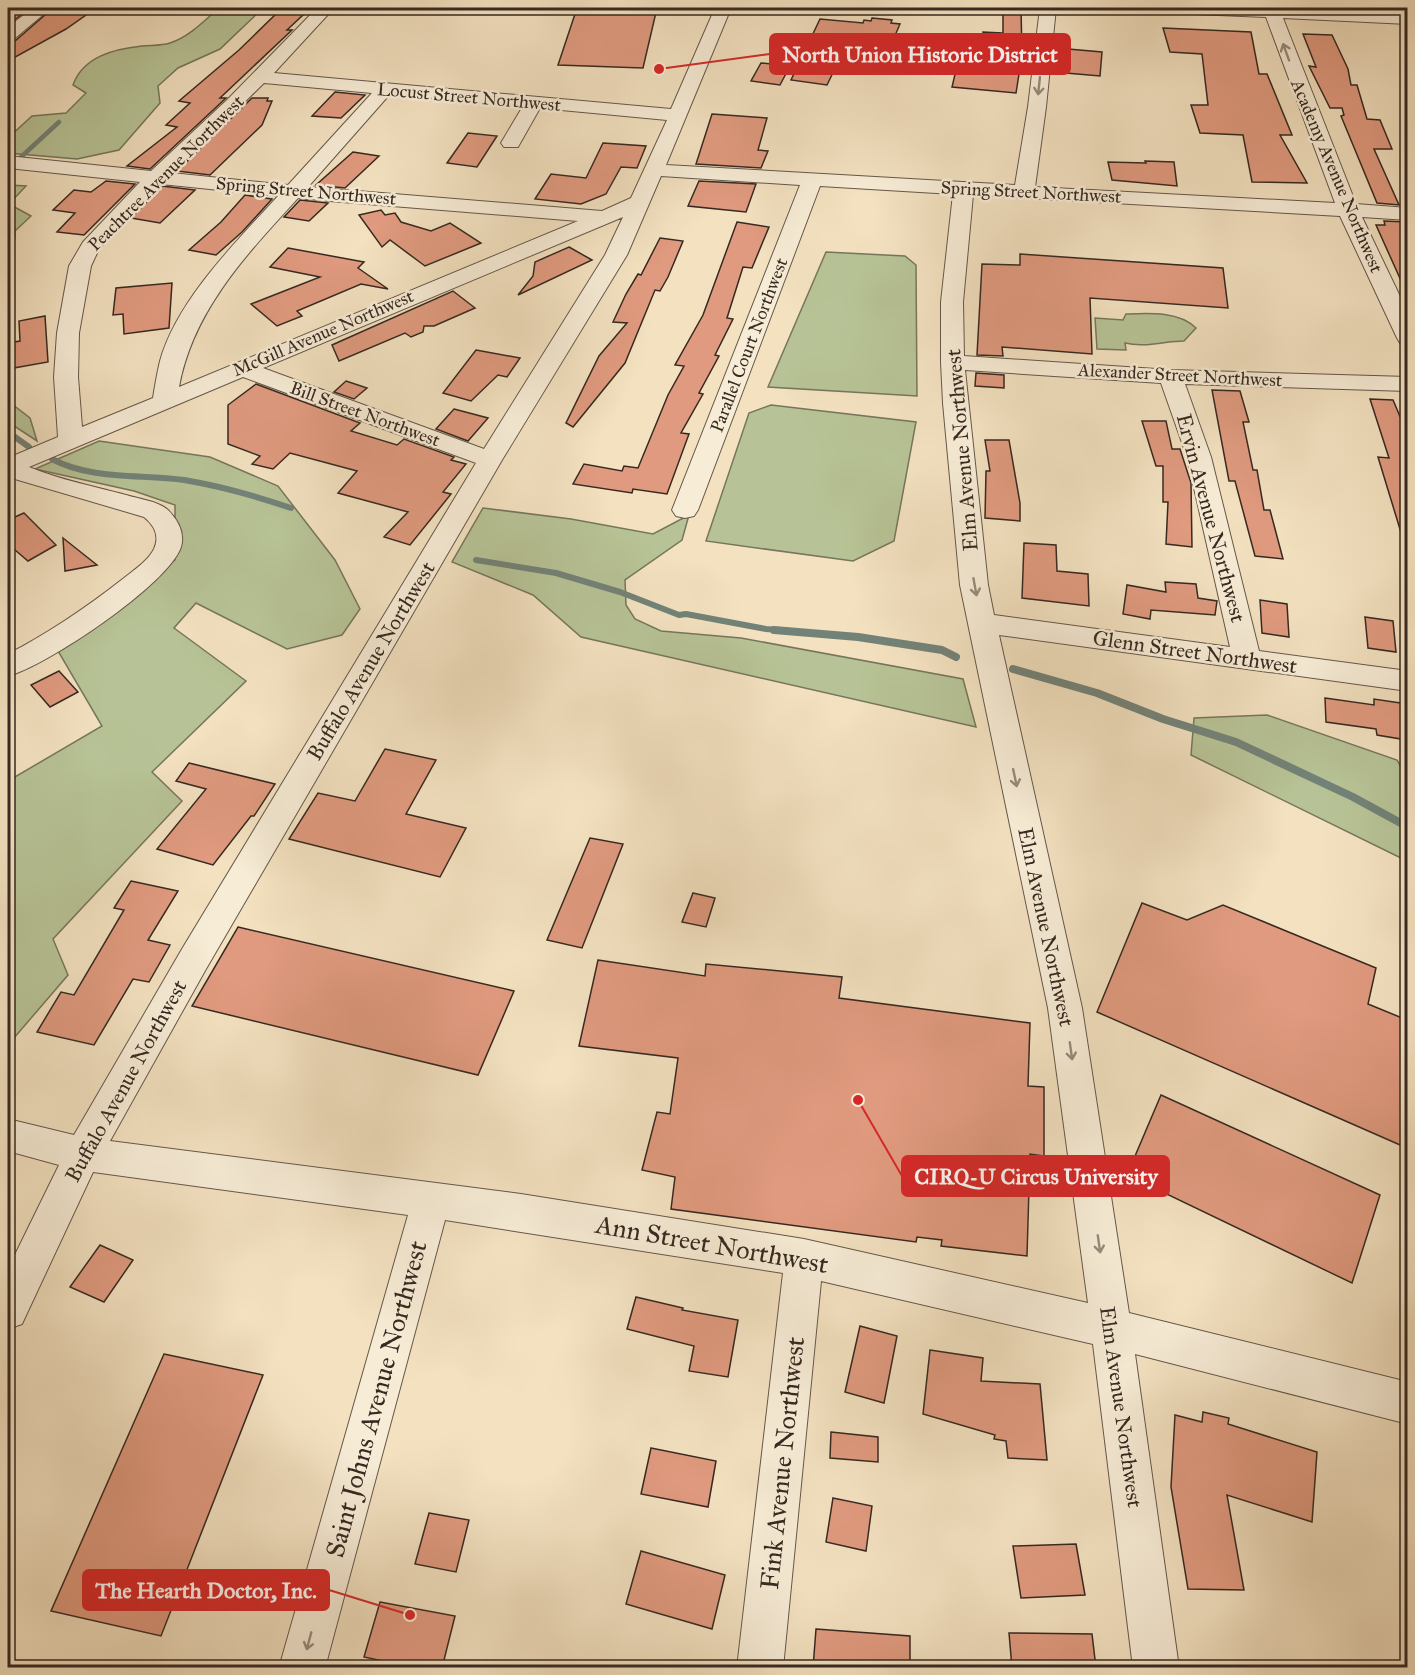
<svg xmlns="http://www.w3.org/2000/svg" width="1415" height="1675" viewBox="0 0 1415 1675" font-family="'IM FELL Great Primer',serif">
<rect width="100%" height="100%" fill="#f3e1c0"/>
<filter id="stains"><feTurbulence type="fractalNoise" baseFrequency=".00333" numOctaves="4"/><feColorMatrix values="0 0 0 0 .2 0 0 0 0 .09 0 0 0 0 .02 0 0 0 .5 -.17"/></filter>
<radialGradient id="worn" r=".72"><stop offset=".6" stop-color="#630" stop-opacity="0"/><stop offset="1" stop-color="#630" stop-opacity=".3"/></radialGradient>
<g fill="#b7c396" stroke="#76765c" stroke-width="1.5">
<path d="M 219,8 L 263,8 L 220,49 L 178,68 L 158,86 L 160,103 L 119,150 L 77,159 L 8,153 L 8,138 L 32,116 L 66,113 L 86,93 L 73,85 C 83,57 113,49 142,46 C 150,45 161,46 170,43 C 189,37 205,20 219,8 Z"/>
<path d="M 8,185 L 26,186 L 9,204 L 31,216 L 15,231 L 15,238 L 8,246 Z"/>
<path d="M 826,252 L 905,256 L 916,265 L 917,396 L 768,387 Z"/>
<path d="M 1126,314 C 1149,313 1179,311 1196,328 L 1184,341 C 1164,341 1145,348 1125,343 L 1126,350 L 1097,349 L 1095,318 L 1123,320 Z"/>
<path d="M 8,401 L 30,418 L 37,441 L 8,422 Z"/>
<path d="M 771,405 L 916,422 L 894,541 L 853,561 L 706,541 L 749,413 Z"/>
<path d="M 99,441 L 210,457 L 278,486 L 335,560 L 360,609 L 342,635 L 287,649 L 196,603 L 174,628 L 246,681 L 152,772 L 182,801 L 53,939 L 68,975 L 8,1045 L 8,781 L 102,726 L 58,651 L 175,560 L 175,505 L 134,491 L 35,469 Z"/>
<path d="M 483,508 L 571,519 L 653,534 L 689,515 L 682,540 L 625,580 L 626,605 L 635,619 L 661,631 L 741,638 L 963,679 L 976,727 L 581,637 L 533,595 L 452,562 Z"/>
<path d="M 1267,715 L 1397,760 L 1407,777 L 1407,861 L 1191,755 L 1194,718 Z"/>
</g>
<g fill="none" stroke-linecap="round" stroke-linejoin="round">
<path stroke="#738278" stroke-width="4.5" d="M 21,157 L 59,122"/>
<g stroke="#738278" stroke-width="6">
<path d="M 8,432 L 29,447"/>
<path d="M 52,459 C 91,480 140,474 184,480 C 220,486 256,496 291,508"/>
<path d="M 476,560 L 556,573 L 620,592 L 679,615 L 686,614 L 766,629 L 791,631"/>
</g>
<g stroke="#738278" stroke-width="8">
<path d="M 774,630 L 858,637 L 942,650 L 956,657"/>
<path d="M 1013,669 L 1097,693 L 1163,719 L 1236,742 L 1353,797 L 1408,827"/>
</g>
</g>
<g fill="#e09a7f" stroke="#362921" stroke-width="1.5">
<path d="M 8,8 L 30,8 L 8,25 Z"/>
<path d="M 53,8 L 96,8 L 66,29 L 8,61 L 8,42 L 15,41 Z"/>
<path d="M 577,8 L 657,8 L 643,68 L 558,65 Z"/>
<path d="M 1003,8 L 1021,8 L 1022,55 L 1016,93 L 952,87 L 961,49 L 977,51 L 977,35 L 983,35 L 983,32 L 1003,33 Z"/>
<path d="M 279,11 L 304,14 L 287,30 L 292,30 L 220,98 L 226,98 L 150,169 L 127,166 L 177,127 L 166,125 L 190,103 L 179,101 L 239,50 Z"/>
<path d="M 872,18 L 892,20 L 891,23 L 900,24 L 888,52 L 845,48 L 827,85 L 791,80 L 820,19 L 863,23 L 864,20 L 871,21 Z"/>
<path d="M 1163,28 L 1251,32 L 1259,74 L 1267,74 L 1292,135 L 1280,135 L 1307,183 L 1252,182 L 1243,135 L 1200,133 L 1191,105 L 1208,105 L 1202,54 L 1170,52 Z"/>
<path d="M 1303,34 L 1332,35 L 1348,69 L 1351,85 L 1357,85 L 1367,119 L 1380,120 L 1392,149 L 1374,149 L 1399,205 L 1377,203 L 1341,116 L 1344,115 L 1342,108 L 1330,108 L 1309,66 L 1316,67 Z"/>
<path d="M 1068,49 L 1102,52 L 1100,76 L 1066,73 Z"/>
<path d="M 761,63 L 790,66 L 780,85 L 751,81 Z"/>
<path d="M 335,92 L 365,95 L 341,118 L 312,116 Z"/>
<path d="M 252,98 L 268,98 L 267,101 L 272,101 L 262,125 L 210,175 L 177,171 Z"/>
<path d="M 712,114 L 767,118 L 758,150 L 768,151 L 761,168 L 696,164 Z"/>
<path d="M 468,133 L 497,136 L 477,167 L 447,163 Z"/>
<path d="M 603,143 L 646,146 L 637,168 L 621,167 L 606,194 L 581,204 L 535,199 L 551,174 L 586,178 Z"/>
<path d="M 353,152 L 379,156 L 345,188 L 316,185 Z"/>
<path d="M 1145,161 L 1174,162 L 1177,186 L 1112,180 L 1108,162 L 1146,163 Z"/>
<path d="M 106,181 L 135,184 L 84,235 L 57,232 L 75,213 L 53,210 L 74,190 L 91,192 Z"/>
<path d="M 699,181 L 756,184 L 746,212 L 688,206 Z"/>
<path d="M 162,186 L 195,190 L 160,223 L 131,218 Z"/>
<path d="M 245,195 L 272,199 L 242,232 L 216,255 L 189,250 L 221,222 Z"/>
<path d="M 300,200 L 328,203 L 309,221 L 284,217 Z"/>
<path d="M 381,210 L 385,215 L 395,213 L 401,222 L 431,231 L 450,223 L 481,243 L 425,266 L 390,240 L 382,247 L 359,215 Z"/>
<path d="M 1384,221 L 1406,222 L 1407,225 L 1407,294 L 1376,225 L 1385,225 Z"/>
<path d="M 737,222 L 769,227 L 752,268 L 743,267 L 727,318 L 733,319 L 715,355 L 719,356 L 699,393 L 703,394 L 681,433 L 689,434 L 667,494 L 633,489 L 632,493 L 573,484 L 584,464 L 622,471 L 624,466 L 638,468 L 668,395 L 684,366 L 675,365 L 703,315 Z"/>
<path d="M 660,238 L 683,241 L 668,277 L 660,291 L 655,290 L 625,363 L 573,427 L 566,423 L 599,356 L 627,323 L 613,322 L 626,294 L 638,274 L 641,275 Z"/>
<path d="M 569,247 L 592,260 L 518,295 L 533,276 L 535,262 Z"/>
<path d="M 288,248 L 364,262 L 358,268 L 388,289 L 361,284 L 297,311 L 302,316 L 277,326 L 251,304 L 320,277 L 270,267 Z"/>
<path d="M 1020,254 L 1223,268 L 1228,308 L 1090,298 L 1092,354 L 1002,347 L 1003,356 L 977,355 L 982,264 L 1020,265 Z"/>
<path d="M 172,283 L 169,328 L 124,334 L 123,314 L 113,315 L 116,288 Z"/>
<path d="M 453,291 L 475,308 L 434,326 L 424,326 L 423,332 L 411,337 L 405,333 L 339,361 L 332,345 Z"/>
<path d="M 45,316 L 48,362 L 8,369 L 8,343 L 20,341 L 19,321 Z"/>
<path d="M 476,350 L 520,358 L 507,377 L 498,375 L 471,401 L 443,393 Z"/>
<path d="M 976,373 L 1004,375 L 1004,388 L 975,386 Z"/>
<path d="M 346,381 L 367,388 L 354,399 L 334,392 Z"/>
<path d="M 256,384 L 360,423 L 351,431 L 397,445 L 404,439 L 454,457 L 451,460 L 466,464 L 443,492 L 451,494 L 410,545 L 384,537 L 408,512 L 338,493 L 357,471 L 290,453 L 273,469 L 252,464 L 260,456 L 228,444 L 228,405 Z"/>
<path d="M 1212,390 L 1240,391 L 1249,422 L 1243,422 L 1253,470 L 1257,470 L 1264,510 L 1270,510 L 1283,559 L 1255,556 L 1235,481 L 1229,481 Z"/>
<path d="M 1370,399 L 1393,400 L 1407,433 L 1407,538 L 1403,539 L 1378,457 L 1389,458 Z"/>
<path d="M 454,409 L 488,418 L 468,441 L 436,429 Z"/>
<path d="M 1142,421 L 1166,421 L 1172,449 L 1180,449 L 1191,483 L 1192,547 L 1166,544 L 1168,502 L 1163,502 L 1163,466 L 1156,466 Z"/>
<path d="M 985,440 L 1009,440 L 1020,503 L 1020,521 L 985,518 L 986,471 L 990,471 Z"/>
<path d="M 24,513 L 56,545 L 28,561 L 8,544 L 8,520 Z"/>
<path d="M 63,538 L 97,565 L 65,571 Z"/>
<path d="M 1024,543 L 1056,545 L 1057,571 L 1088,574 L 1089,606 L 1022,598 Z"/>
<path d="M 1165,582 L 1196,584 L 1198,598 L 1217,601 L 1215,615 L 1151,610 L 1150,619 L 1123,614 L 1127,585 L 1166,592 Z"/>
<path d="M 1260,600 L 1287,604 L 1289,637 L 1262,633 Z"/>
<path d="M 1365,617 L 1393,621 L 1396,652 L 1368,648 Z"/>
<path d="M 59,671 L 78,692 L 50,707 L 31,685 Z"/>
<path d="M 1325,698 L 1374,705 L 1374,699 L 1407,704 L 1407,740 L 1377,735 L 1376,729 L 1326,722 Z"/>
<path d="M 385,749 L 436,760 L 406,814 L 466,828 L 440,877 L 289,839 L 318,793 L 355,801 Z"/>
<path d="M 189,763 L 275,784 L 254,816 L 251,816 L 213,865 L 157,849 L 206,789 L 176,781 Z"/>
<path d="M 590,838 L 623,844 L 582,948 L 547,940 Z"/>
<path d="M 131,881 L 178,891 L 148,940 L 170,945 L 149,982 L 133,979 L 94,1045 L 37,1032 L 61,992 L 74,995 L 124,910 L 114,908 Z"/>
<path d="M 693,893 L 715,898 L 706,927 L 682,922 Z"/>
<path d="M 1142,903 L 1187,920 L 1223,905 L 1376,968 L 1368,1004 L 1407,1020 L 1407,1148 L 1097,1012 Z"/>
<path d="M 238,927 L 514,991 L 478,1075 L 192,1006 Z"/>
<path d="M 598,960 L 705,976 L 706,964 L 842,977 L 839,998 L 1030,1023 L 1028,1086 L 1044,1087 L 1044,1156 L 1030,1154 L 1027,1256 L 941,1246 L 942,1240 L 917,1237 L 916,1242 L 671,1209 L 675,1177 L 642,1170 L 657,1112 L 670,1114 L 678,1058 L 579,1046 Z"/>
<path d="M 1161,1095 L 1380,1195 L 1352,1283 L 1127,1175 Z"/>
<path d="M 100,1245 L 133,1260 L 104,1302 L 70,1287 Z"/>
<path d="M 636,1297 L 683,1308 L 682,1310 L 738,1320 L 728,1377 L 689,1371 L 694,1346 L 627,1329 Z"/>
<path d="M 860,1326 L 897,1336 L 884,1403 L 845,1392 Z"/>
<path d="M 930,1350 L 983,1358 L 981,1381 L 1040,1384 L 1047,1460 L 1008,1458 L 1006,1441 L 994,1439 L 995,1435 L 923,1414 Z"/>
<path d="M 164,1354 L 263,1375 L 161,1636 L 51,1611 Z"/>
<path d="M 1203,1412 L 1229,1418 L 1228,1424 L 1317,1452 L 1312,1522 L 1227,1495 L 1244,1590 L 1188,1589 L 1171,1487 L 1175,1415 L 1202,1422 Z"/>
<path d="M 831,1432 L 878,1437 L 878,1462 L 830,1458 Z"/>
<path d="M 651,1448 L 716,1461 L 708,1507 L 641,1494 Z"/>
<path d="M 833,1498 L 872,1506 L 866,1551 L 826,1542 Z"/>
<path d="M 429,1513 L 469,1520 L 456,1572 L 415,1564 Z"/>
<path d="M 1076,1544 L 1085,1595 L 1021,1598 L 1013,1546 Z"/>
<path d="M 641,1551 L 725,1575 L 712,1629 L 626,1604 Z"/>
<path d="M 380,1602 L 455,1616 L 442,1668 L 415,1668 L 364,1657 Z"/>
<path d="M 816,1629 L 910,1636 L 910,1668 L 813,1668 Z"/>
<path d="M 1009,1633 L 1092,1634 L 1096,1668 L 1012,1668 Z"/>
</g>
<g fill="none" stroke-linecap="round" stroke-linejoin="round">
<defs>
<g id="minor">
<path d="M 33,8 L 51,8 L 14,39 L 8,40 L 8,27 Z"/>
<path d="M 317,8 L 334,8 L 274,73 L 671,109 L 715,8 L 731,8 L 666,165 L 1015,185 L 1028,107 L 1040,8 L 1056,8 L 1046,107 L 1035,187 L 1335,203 L 1266,17 L 1171,13 L 1165,12 L 1163,8 L 1274,8 L 1408,14 L 1408,24 L 1283,18 L 1356,204 L 1408,208 L 1408,220 L 1362,217 L 1408,313 L 1408,345 L 1400,343 L 1397,338 L 1340,216 L 973,195 L 963,302 L 964,356 L 1171,370 L 1408,377 L 1408,391 L 1185,384 L 1211,457 L 1259,651 L 1408,671 L 1408,691 L 999,635 L 1082,1008 L 1129,1313 L 1408,1382 L 1408,1424 L 1135,1354 L 1179,1668 L 1133,1668 L 1093,1344 L 821,1281 L 783,1668 L 737,1668 L 783,1273 L 445,1220 L 325,1668 L 279,1668 L 408,1215 L 93,1172 L 22,1324 L 8,1329 L 8,1269 L 59,1165 L 8,1151 L 8,1119 L 74,1135 L 182,949 L 476,463 L 243,377 L 29,467 C 60,480 93,486 126,495 C 139,499 158,501 168,510 C 178,520 185,533 181,547 C 169,584 45,667 8,676 L 8,654 C 49,633 87,607 124,578 C 134,570 148,561 154,549 C 160,536 154,525 144,517 L 8,477 L 8,458 L 58,437 L 54,377 L 57,333 L 69,266 L 83,242 L 140,182 L 8,168 L 8,156 L 151,171 L 227,100 ZM 264,83 L 372,93 L 288,185 L 172,173 ZM 390,94 L 523,106 L 501,143 L 504,147 L 518,147 L 540,108 L 667,120 L 631,198 L 602,211 L 308,187 ZM 661,176 L 800,185 L 672,510 L 676,516 L 685,518 L 694,516 L 698,510 L 820,186 L 953,194 L 941,302 L 941,362 L 943,403 L 960,585 L 1048,1008 L 1088,1303 L 804,1239 L 521,1194 L 110,1141 L 206,969 L 502,460 L 627,255 ZM 161,184 L 278,196 C 236,242 177,300 160,361 C 157,373 155,386 153,398 L 82,427 L 78,377 L 79,333 L 91,266 L 99,249 ZM 298,198 L 330,201 L 578,221 L 179,387 C 193,310 247,254 298,198 ZM 623,217 L 605,255 L 484,449 L 263,368 ZM 965,370 L 1161,383 L 1187,457 L 1230,647 L 994,615 L 988,585 Z"/>
</g>
</defs>
<use href="#minor" stroke="#655749" stroke-width="2"/>
<use href="#minor" fill="#f7ecd6" fill-rule="evenodd"/>
</g>
<defs><path id="oneway-shaft" d="M-6 0H5M1.5-3L5.5 0L1.5 3" fill="none" stroke-width="1.6" stroke-linecap="round" stroke-linejoin="round" transform="scale(1.5)"/></defs>
<g stroke="#968a7c">
<use href="#oneway-shaft" transform="translate(1286 52) rotate(-110)"/>
<use href="#oneway-shaft" transform="translate(1039 86) rotate(96)"/>
<use href="#oneway-shaft" transform="translate(975 587) rotate(80)"/>
<use href="#oneway-shaft" transform="translate(1015 778) rotate(78)"/>
<use href="#oneway-shaft" transform="translate(1071 1051) rotate(82)"/>
<use href="#oneway-shaft" transform="translate(1099 1244) rotate(82)"/>
<use href="#oneway-shaft" transform="translate(309 1641) rotate(105)"/>
</g>
<g text-anchor="middle" dominant-baseline="central" stroke-width="5" stroke-linejoin="round" paint-order="stroke">
<g font-size="18" fill="#362921" stroke="#f7ecd6">
<text transform="translate(469 97) rotate(5)">Locust Street Northwest</text>
<text transform="translate(166 173) rotate(-45)">Peachtree Avenue Northwest</text>
<text transform="translate(1337 176) rotate(67)">Academy Avenue Northwest</text>
<text transform="translate(306 191) rotate(5)">Spring Street Northwest</text>
<text transform="translate(1031 192) rotate(3)">Spring Street Northwest</text>
<text transform="translate(323 333) rotate(-23)">McGill Avenue Northwest</text>
<text transform="translate(749 345) rotate(-69)">Parallel Court Northwest</text>
<text transform="translate(1180 375) rotate(3)">Alexander Street Northwest</text>
<text transform="translate(365 414) rotate(20)">Bill Street Northwest</text>
</g>
<g font-size="21" fill="#362921" stroke="#f7ecd6">
<text transform="translate(962 450) rotate(-95)">Elm Avenue Northwest</text>
<text transform="translate(1211 518) rotate(75)">Ervin Avenue Northwest</text>
<text transform="translate(1195 652) rotate(8)">Glenn Street Northwest</text>
<text transform="translate(371 661) rotate(-59)">Buffalo Avenue Northwest</text>
<text transform="translate(1046 927) rotate(78)">Elm Avenue Northwest</text>
<text transform="translate(126 1081) rotate(-61)">Buffalo Avenue Northwest</text>
<text transform="translate(1121 1407) rotate(82)">Elm Avenue Northwest</text>
</g>
<g font-size="26" fill="#362921" stroke="#f7ecd6">
<text transform="translate(712 1244) rotate(10)">Ann Street Northwest</text>
<text transform="translate(376 1399) rotate(-75)">Saint Johns Avenue Northwest</text>
<text transform="translate(782 1463) rotate(-84)">Fink Avenue Northwest</text>
</g>
</g>
<path fill="none" stroke="#d62828" stroke-width="2" d="M659 69L770 54M858 1100L902 1176M410 1615L329 1590"/>
<g fill="#d62828" stroke="#f7ecd6" stroke-width="2">
<circle cx="659" cy="69" r="6"/>
<circle cx="858" cy="1100" r="6"/>
<circle cx="410" cy="1615" r="6"/>
</g>
<g fill="#d62828" stroke="#d62828" stroke-width="2">
<rect x="770" y="34" width="300" height="40" rx="6"/>
<rect x="902" y="1156" width="267" height="40" rx="6"/>
<rect x="83" y="1570" width="246" height="40" rx="6"/>
</g>
<g font-size="22" text-anchor="middle" font-weight="bold" fill="#fff">
<text x="920" y="62">North Union Historic District</text>
<text x="1036" y="1184">CIRQ-U Circus University</text>
<text x="206" y="1598">The Hearth Doctor, Inc.</text>
</g>
<rect width="1415" height="1675" fill="none" stroke="#f3e1c0" stroke-width="30"/>
<rect x="9" y="9" width="1397" height="1657" fill="none" stroke="#362921" stroke-width="3"/>
<rect x="15" y="15" width="1385" height="1645" fill="none" stroke="#362921" stroke-width="1.5"/>
<rect width="100%" height="100%" filter="url(#stains)"/>
<rect width="100%" height="100%" fill="url(#worn)"/>
</svg>
